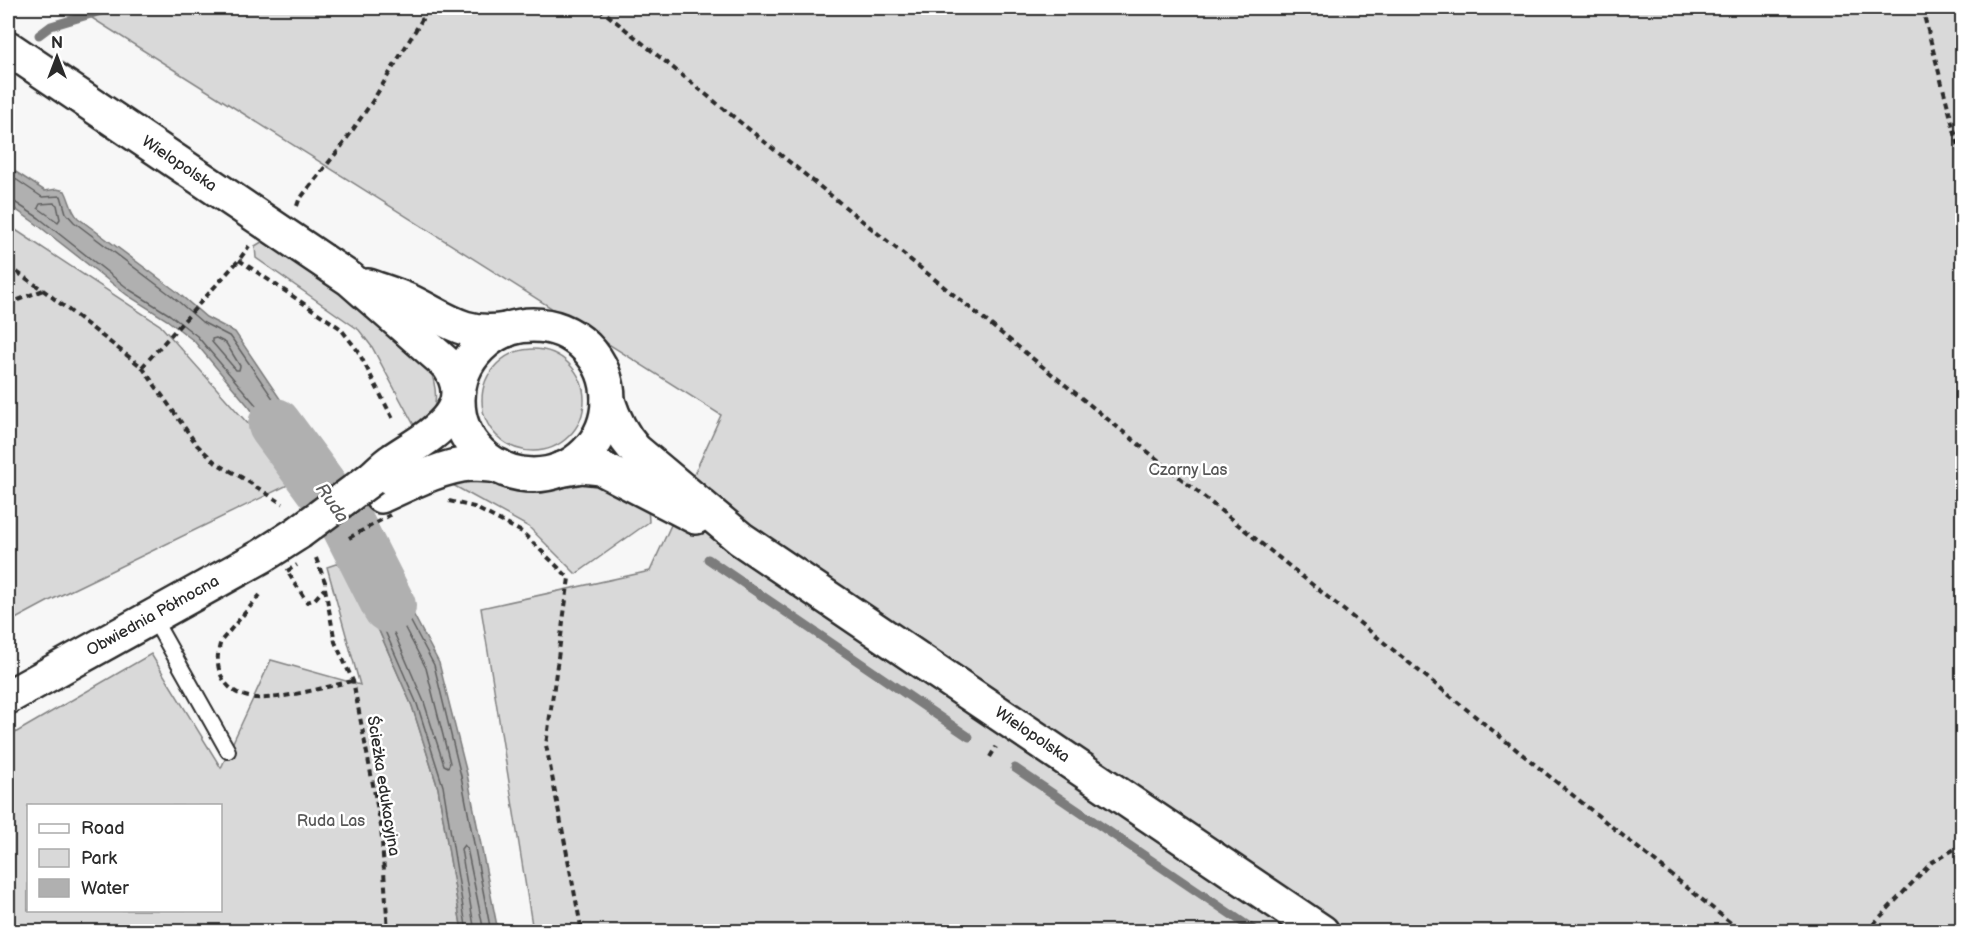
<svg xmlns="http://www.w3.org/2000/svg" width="1970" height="939" viewBox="0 0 1970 939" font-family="'Balsamiq Sans',sans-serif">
<rect width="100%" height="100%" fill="#f7f7f7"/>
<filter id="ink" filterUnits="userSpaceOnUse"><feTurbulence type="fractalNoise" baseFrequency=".0167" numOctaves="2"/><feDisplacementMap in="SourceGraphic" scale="12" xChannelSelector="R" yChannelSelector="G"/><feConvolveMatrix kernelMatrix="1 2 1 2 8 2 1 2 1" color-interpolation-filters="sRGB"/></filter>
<g filter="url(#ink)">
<g fill="#d9d9d9" stroke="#828282" stroke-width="1.5" fill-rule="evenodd">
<path d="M 76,8 L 1962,8 L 1962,931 L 533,931 L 481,608 L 650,571 L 721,415 Z"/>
<path d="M 8,225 L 160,325 L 298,480 L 49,601 L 8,623 Z"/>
<path d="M 265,240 L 329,283 L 429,366 C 435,382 441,404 428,419 C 425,423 418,425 415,427 L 372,347 L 359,330 L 256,258 L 255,246 Z"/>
<circle cx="533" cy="400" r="51"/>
<path d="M 462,474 L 489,475 L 516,483 L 539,485 L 592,479 L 648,506 L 649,522 L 576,574 L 529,527 L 451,484 Z"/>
<path d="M 348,560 L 412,706 L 438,788 L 462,931 L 8,931 L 8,737 L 151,654 L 221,768 L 271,660 L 360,685 L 327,567 ZM 28,806 L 220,806 L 220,910 L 28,910 Z"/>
</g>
<g fill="#b0b0b0" stroke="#7b7b7b" stroke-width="1.5">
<path d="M 8,167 L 45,191 L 57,189 L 65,191 C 70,200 70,209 78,218 L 176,291 L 206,317 L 235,332 L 332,476 L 307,493 L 250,408 L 194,341 L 167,320 L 127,295 L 35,223 L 8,204 Z"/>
<path d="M 367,534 L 388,566 L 439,663 L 467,774 L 498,931 L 462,931 L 438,788 L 412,706 L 348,560 L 340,547 Z"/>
</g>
<path fill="#f7f7f7" d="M 366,531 L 369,532 L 372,537 L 341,554 L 337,547 L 338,545 Z"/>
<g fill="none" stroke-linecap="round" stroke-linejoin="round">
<g stroke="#606060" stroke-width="1.5">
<path d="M 8,174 L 42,197 L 61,196 L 66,213 L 74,222 L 172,296 L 202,322 L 231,337 L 323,472 L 322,476 L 311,483 L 307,483 L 255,404 L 197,336 L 170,315 L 130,290 L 39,218 L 13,201 L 8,200"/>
<path d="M 54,203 L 57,205 L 60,219 L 58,222 L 38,208 L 40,204 Z"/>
<path d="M 216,338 L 226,343 L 240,366 L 239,370 L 236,370 L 212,342 L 212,339 Z"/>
<path d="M 369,566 L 372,566 L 376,573 L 426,668 L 450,763 L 448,767 L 444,765 L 424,702 L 367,570 Z"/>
<path d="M 467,932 L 443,786 L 417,704 L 350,551 L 351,548 L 363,542 L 366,543 L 383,569 L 434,665 L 461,776 L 491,932"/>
<path d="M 475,932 L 461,849 L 464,845 L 467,848 L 484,932"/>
</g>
<g stroke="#7b7b7b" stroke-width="9">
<path d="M 39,35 L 51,26 L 111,8"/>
<path d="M 8,83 L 9,83"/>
<path d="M 708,559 L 969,737"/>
<path d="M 1015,768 L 1257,932"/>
</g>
<path stroke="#b0b0b0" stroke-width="54" d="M 275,425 L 346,521 L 389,606"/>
<defs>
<path id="lane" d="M 152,616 L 228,751"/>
<g id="secondary">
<path d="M 8,48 L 350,279 L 448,365 C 481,412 425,438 393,460 C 385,465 379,472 372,478"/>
<path d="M 368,286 C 382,291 396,295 409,301 C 445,318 463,337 506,330"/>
<circle cx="533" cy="400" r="75"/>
<path d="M 608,401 C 614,420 622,435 635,450 L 741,539 L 1322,932"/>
<path d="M 559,470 L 582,466 L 601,468 L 696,517"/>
<path d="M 381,496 C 405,485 444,465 471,464 C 480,464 490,465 499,466"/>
<path d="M 8,697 L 262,556 L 298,533"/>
</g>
</defs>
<use href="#lane" stroke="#2b2b2b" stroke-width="18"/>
<use href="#secondary" stroke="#2b2b2b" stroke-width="38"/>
<g stroke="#2b2b2b" stroke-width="4" stroke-dasharray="6 4.5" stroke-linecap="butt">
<path d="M 599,8 L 1742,932"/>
<path d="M 1922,8 L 1962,160"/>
<path d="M 297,206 L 299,200 L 341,147 L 372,102 L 429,8"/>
<path d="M 239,260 L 340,328 L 358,351 L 394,421"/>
<path d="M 8,266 L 43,290 L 142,367 L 197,445 L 216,463 L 241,477 L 283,504"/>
<path d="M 8,304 L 43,290"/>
<path d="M 142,367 L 239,260 L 249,246"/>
<path d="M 449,501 L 474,507 L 522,532 L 569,578 L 546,745 L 582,932"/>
<path d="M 316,558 L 325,582 L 325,588 L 335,642 L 353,681 L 381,826 L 388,932"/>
<path d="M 289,574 L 307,602 L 315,599 L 324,589"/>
<path d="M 260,595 L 221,641 C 217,653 216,666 222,677 C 229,691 242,697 256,698 C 281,700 328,686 353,681"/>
<path d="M 990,757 L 996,747"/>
<path d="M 1866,932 L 1932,862 L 1962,845"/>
</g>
<use href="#lane" stroke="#fff" stroke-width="14"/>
<use href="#secondary" stroke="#fff" stroke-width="33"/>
<defs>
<path id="secondary-bridge" d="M 298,533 L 372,478"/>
</defs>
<use href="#secondary-bridge" stroke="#2b2b2b" stroke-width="38" stroke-linecap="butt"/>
<g stroke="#2b2b2b" stroke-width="4" stroke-dasharray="6 4.5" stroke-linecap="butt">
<path d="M 349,538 L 390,515"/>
<path d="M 287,571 L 297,565"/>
</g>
<use href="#secondary-bridge" stroke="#fff" stroke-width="33"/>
</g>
</g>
<g text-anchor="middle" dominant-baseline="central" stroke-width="5" stroke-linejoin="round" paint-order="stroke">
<g font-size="16" fill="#2b2b2b" stroke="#fff">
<text transform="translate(179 164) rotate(34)">Wielopolska</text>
<text transform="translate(153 616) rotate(-29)">Obwiednia Północna</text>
<text transform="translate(1032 735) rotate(34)">Wielopolska</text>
<text transform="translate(383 786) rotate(81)">Ścieżka edukacyjna</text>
</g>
<g font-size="16" fill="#565656" stroke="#fff">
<text x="1188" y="470">Czarny Las</text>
<text x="331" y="821">Ruda Las</text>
</g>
<g font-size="18" font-style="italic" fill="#5a5a5a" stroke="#fff">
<text transform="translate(332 503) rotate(55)">Ruda</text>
</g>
</g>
<rect width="1970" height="939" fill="none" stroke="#fff" stroke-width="30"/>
<rect x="15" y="15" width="1940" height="909" fill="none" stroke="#2b2b2b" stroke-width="2" filter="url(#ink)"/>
<rect x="27" y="804" width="195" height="108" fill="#ffffff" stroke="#aaaaaa" stroke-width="1.5"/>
<rect x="39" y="824" width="30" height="9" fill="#ffffff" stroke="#aaaaaa" stroke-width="1.5"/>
<text x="81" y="834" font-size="18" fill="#2b2b2b">Road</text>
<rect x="39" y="849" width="30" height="18" fill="#d9d9d9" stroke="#aaaaaa" stroke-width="1.5"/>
<text x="81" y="864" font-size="18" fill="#2b2b2b">Park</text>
<rect x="39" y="879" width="30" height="18" fill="#b0b0b0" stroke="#aaaaaa" stroke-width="1.5"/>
<text x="81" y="894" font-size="18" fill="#2b2b2b">Water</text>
<g transform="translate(57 57)" stroke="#ffffff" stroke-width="4.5" paint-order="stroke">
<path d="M0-4.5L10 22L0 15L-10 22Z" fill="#2b2b2b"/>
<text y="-9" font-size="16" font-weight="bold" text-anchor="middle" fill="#2b2b2b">N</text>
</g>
</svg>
